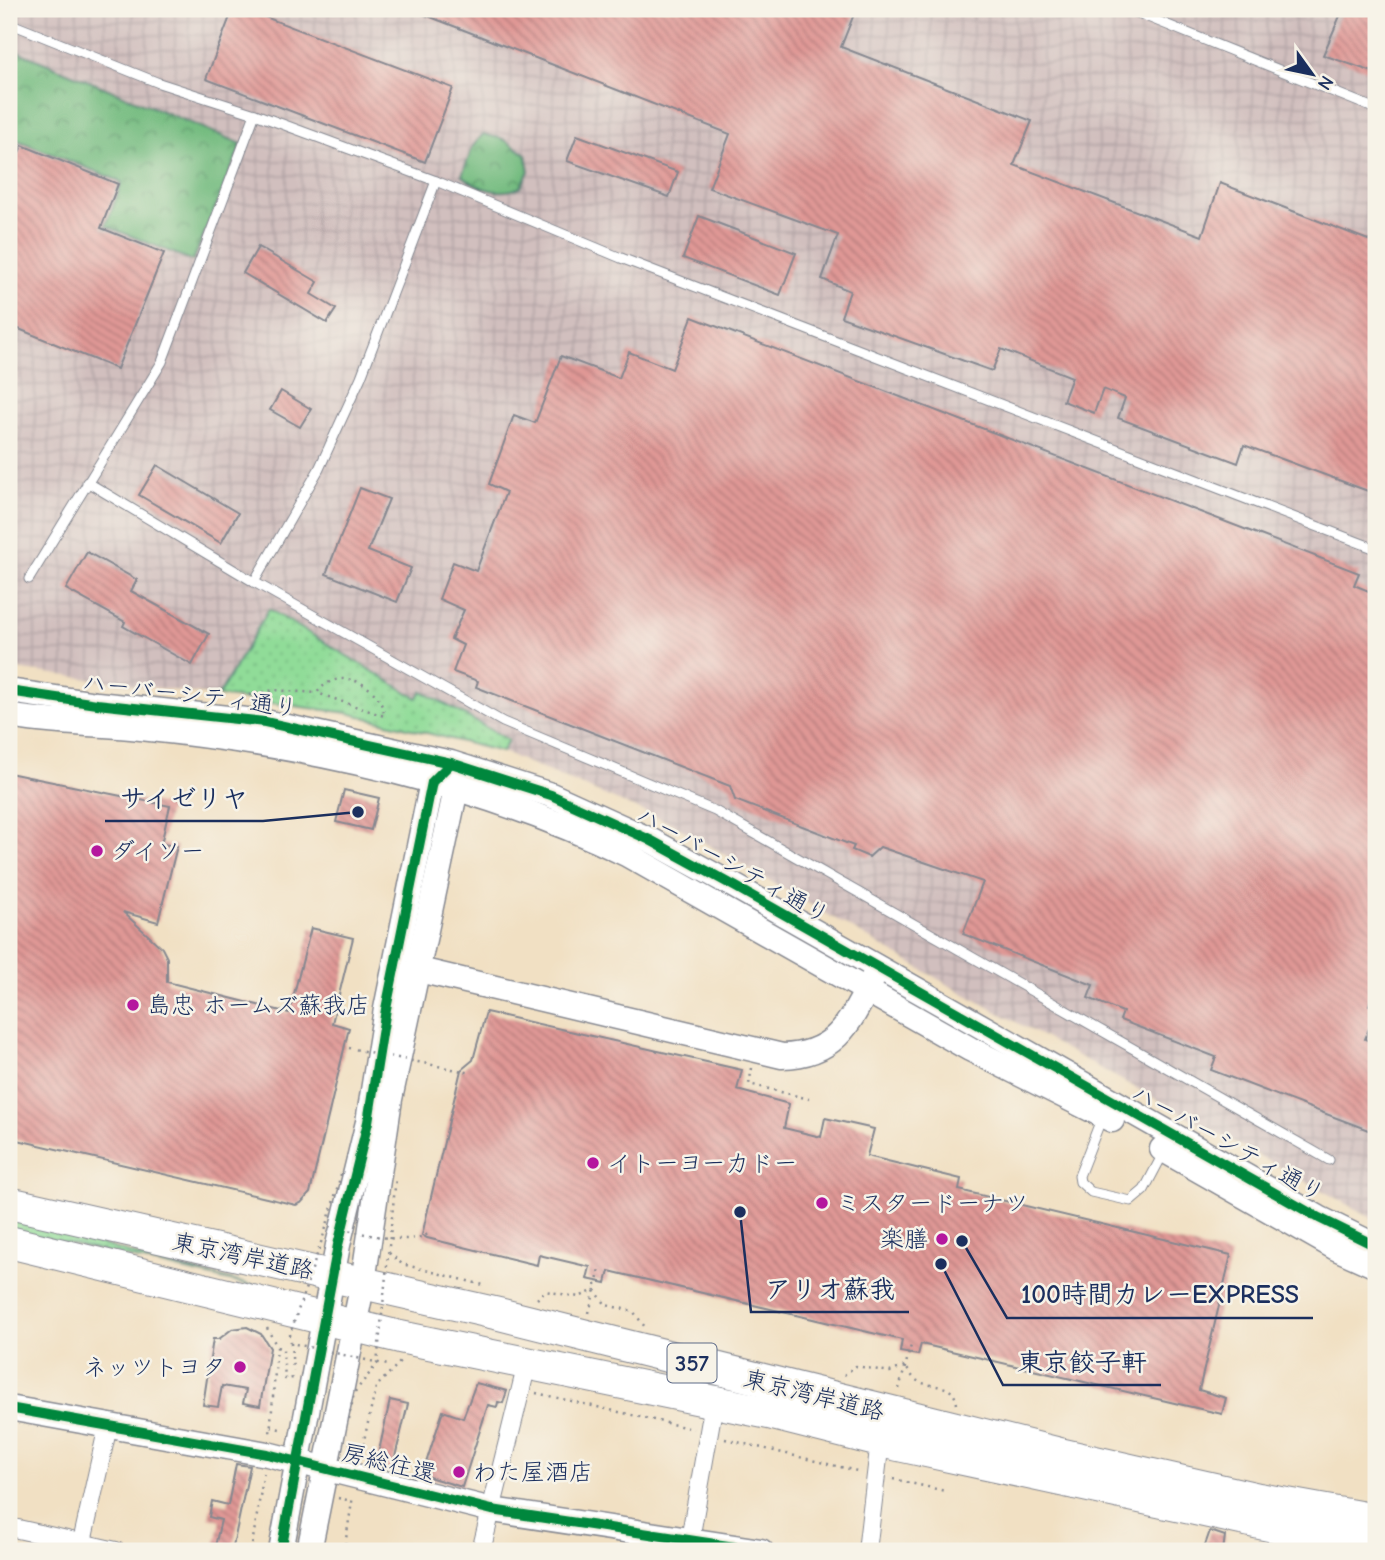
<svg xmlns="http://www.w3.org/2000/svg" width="1385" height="1560" viewBox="0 0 1385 1560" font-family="'Comic Neue','Klee One',sans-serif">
<defs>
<pattern id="industrial-grid" width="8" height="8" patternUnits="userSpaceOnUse" patternTransform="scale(1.75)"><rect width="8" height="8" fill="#d1bfbe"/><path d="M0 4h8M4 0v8" fill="none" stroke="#b3a4a6"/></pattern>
<pattern id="grass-dots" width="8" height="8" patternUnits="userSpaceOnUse" patternTransform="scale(1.75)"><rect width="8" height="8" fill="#90dc98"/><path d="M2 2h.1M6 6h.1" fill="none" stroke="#7cbd85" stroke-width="1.8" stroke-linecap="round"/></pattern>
<pattern id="forest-crowns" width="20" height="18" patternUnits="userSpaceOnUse" patternTransform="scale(1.75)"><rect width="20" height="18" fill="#74bc80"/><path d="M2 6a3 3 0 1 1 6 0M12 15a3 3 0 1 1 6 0" fill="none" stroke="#5e996c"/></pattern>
<pattern id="building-back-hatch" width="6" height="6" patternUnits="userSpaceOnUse" patternTransform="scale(1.75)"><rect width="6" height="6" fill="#e09895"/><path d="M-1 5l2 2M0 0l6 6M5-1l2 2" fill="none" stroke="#b57c7d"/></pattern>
</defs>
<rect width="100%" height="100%" fill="#f7f3e8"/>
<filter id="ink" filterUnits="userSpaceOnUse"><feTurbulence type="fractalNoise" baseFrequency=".0143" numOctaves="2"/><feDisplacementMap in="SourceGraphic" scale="14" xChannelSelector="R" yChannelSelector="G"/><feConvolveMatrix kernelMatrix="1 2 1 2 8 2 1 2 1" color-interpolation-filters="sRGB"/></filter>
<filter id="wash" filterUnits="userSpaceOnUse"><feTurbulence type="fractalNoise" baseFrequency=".00686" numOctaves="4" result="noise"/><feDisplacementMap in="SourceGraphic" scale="28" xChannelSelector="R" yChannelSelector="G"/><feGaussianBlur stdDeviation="1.57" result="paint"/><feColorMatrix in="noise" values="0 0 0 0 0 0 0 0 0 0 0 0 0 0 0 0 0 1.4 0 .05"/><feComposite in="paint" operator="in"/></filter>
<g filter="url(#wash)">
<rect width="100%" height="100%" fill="#f1e0c3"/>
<path fill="url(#industrial-grid)" d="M 9,9 L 1376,9 L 1376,1220 L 945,983 L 671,823 L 502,752 L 508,740 L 422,691 L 417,698 L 269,608 L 217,696 L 9,668 Z"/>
<g fill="url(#grass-dots)" stroke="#56867b" stroke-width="2">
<path d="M 269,609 L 417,698 L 422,691 L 508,740 L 502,752 L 348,713 L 218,696 Z"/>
<path d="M 9,1215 L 155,1261 L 278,1292 L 9,1230 Z"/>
</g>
<g fill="url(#forest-crowns)" stroke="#48766f" stroke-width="2">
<path d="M 9,48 L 242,144 L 193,261 L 106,226 L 122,182 L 15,139 L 9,154 Z"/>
<path d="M 483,134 L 503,139 L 526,154 L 529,171 L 521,187 C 501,196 478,190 462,175 L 473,146 Z"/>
</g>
<g id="blocks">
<g fill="url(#building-back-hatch)">
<path d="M 233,9 L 244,9 L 453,88 L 425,162 L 206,79 Z"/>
<path d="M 410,9 L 856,9 L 841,47 L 1032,121 L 1014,165 L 1202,236 L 1220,183 L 1376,243 L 1376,494 L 1244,445 L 1238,463 L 1118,418 L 1125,398 L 1103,389 L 1094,413 L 1063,401 L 1072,377 L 1001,349 L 992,371 L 841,317 L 850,291 L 822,279 L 838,235 L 709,188 L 730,134 Z"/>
<path d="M 1343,9 L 1376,9 L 1376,73 L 1323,55 Z"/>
<path d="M 577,135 L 678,172 L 669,197 L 567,161 Z"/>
<path d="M 22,145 L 118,184 L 101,228 L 164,253 L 117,369 L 9,325 L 9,178 Z"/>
<path d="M 699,216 L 796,253 L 780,295 L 683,258 Z"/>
<path d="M 258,247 L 318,282 L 311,294 L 336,309 L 327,323 L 243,273 Z"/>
<path d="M 692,317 L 1359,573 L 1354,585 L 1376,594 L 1376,987 L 1369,1005 L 1376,1011 L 1365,1039 L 1376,1044 L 1376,1133 L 1211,1070 L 1216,1057 L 1120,1020 L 1123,1012 L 1088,998 L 1093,985 L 963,934 L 983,882 L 880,847 L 869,857 L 852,850 L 854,846 L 735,800 L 730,786 L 476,687 L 478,681 L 453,672 L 463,645 L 451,639 L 464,610 L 439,599 L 453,562 L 476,571 L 506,492 L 489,484 L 514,415 L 535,423 L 561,356 L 619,378 L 629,352 L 672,369 Z"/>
<path d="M 281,391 L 311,409 L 300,427 L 270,410 Z"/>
<path d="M 157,465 L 238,513 L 221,543 L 139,495 Z"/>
<path d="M 360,488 L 389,499 L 368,551 L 411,568 L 397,602 L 326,574 Z"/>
<path d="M 87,552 L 137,580 L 131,591 L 209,634 L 192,665 L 123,626 L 125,622 L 66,589 Z"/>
<path d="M 9,773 L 170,806 L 161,844 L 177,846 L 158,922 L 123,912 L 162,948 L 167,958 L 167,982 L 289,1013 L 311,928 L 353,938 L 332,1023 L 349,1028 L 310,1193 L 301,1203 L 296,1205 L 9,1138 Z"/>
<path d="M 344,790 L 379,798 L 371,830 L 336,822 Z"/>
<path d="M 486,1012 L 742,1070 L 737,1090 L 789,1104 L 784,1128 L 821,1137 L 825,1118 L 874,1129 L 867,1156 L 961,1179 L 959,1190 L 1231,1255 L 1199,1390 L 1226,1398 L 1222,1414 L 921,1344 L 918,1355 L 900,1352 L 902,1340 L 609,1271 L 606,1283 L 587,1279 L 590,1267 L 539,1255 L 537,1265 L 427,1238 L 422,1235 L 461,1070 L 473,1060 Z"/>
<path d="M 247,1327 L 261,1334 L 270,1348 L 260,1406 L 243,1403 L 246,1390 L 222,1386 L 218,1407 L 203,1405 L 213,1339 L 219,1339 L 232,1329 Z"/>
<path d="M 476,1383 L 507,1391 L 503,1403 L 498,1402 L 497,1407 L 488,1405 L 462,1487 L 422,1475 L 443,1411 L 463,1418 Z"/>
<path d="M 390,1400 L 408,1404 L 392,1469 L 376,1465 Z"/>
<path d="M 236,1464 L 250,1466 L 232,1551 L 214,1551 L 221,1520 L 209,1517 L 212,1501 L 228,1505 Z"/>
<path d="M 1210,1531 L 1225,1536 L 1223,1551 L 1203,1551 Z"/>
</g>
</g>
</g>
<g filter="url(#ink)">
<use href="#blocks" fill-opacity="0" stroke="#868890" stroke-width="2"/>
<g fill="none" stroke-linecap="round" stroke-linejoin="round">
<defs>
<g id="lane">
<path d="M 1128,9 L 1376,109"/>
<path d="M 9,23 L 159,83 L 255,114 L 436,181 L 621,258 L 1376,549"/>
<path d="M 87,482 L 254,582 L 503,722 L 715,811 L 1329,1160"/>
<path d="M 29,579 L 162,362 L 255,114"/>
<path d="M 254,582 L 319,469 L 361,377 L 436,181"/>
<path d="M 1102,1117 L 1079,1176 L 1080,1182 L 1091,1192 L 1131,1201 L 1144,1190 L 1164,1152"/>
</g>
<g id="street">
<path d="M 9,1527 L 116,1551"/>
<path d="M 80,1551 L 108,1426"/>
<path d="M 481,1551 L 527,1364"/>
<path d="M 688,1551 L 714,1403"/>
<path d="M 867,1551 L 880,1441"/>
</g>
<g id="secondary">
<path d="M 9,691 L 97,704 L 265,722 L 451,763 L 551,795 L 650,840 L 736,887 L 1319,1218 L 1376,1246"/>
<path d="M 9,716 C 52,724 97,723 141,728 C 307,745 477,781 628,855 L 970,1049 L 1112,1120"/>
<path d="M 419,970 L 782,1056 C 838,1055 851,1020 874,976"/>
<path d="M 1162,1149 L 1336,1248 L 1376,1266"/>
<path d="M 9,1408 L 267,1454 L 492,1510 L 761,1551"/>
<path d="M 281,1551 L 338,1245 L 368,1122 L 386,1009 L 432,782 L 443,771"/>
<path d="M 309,1551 L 363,1282 L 390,1099 L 456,789 L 453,774"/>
</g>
<g id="highway">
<path d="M 9,1203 L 499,1314 L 1060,1454 L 1259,1499 L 1376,1520"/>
<path d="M 9,1242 L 400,1337 L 769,1413 L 880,1441 L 1376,1548"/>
</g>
</defs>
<use href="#lane" stroke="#868890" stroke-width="11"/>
<use href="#street" stroke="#868890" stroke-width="20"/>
<use href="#secondary" stroke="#868890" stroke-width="27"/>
<use href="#highway" stroke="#868890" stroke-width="34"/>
<g stroke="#868890" stroke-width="2.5" stroke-dasharray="2 5" stroke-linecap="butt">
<path d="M 242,696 L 274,690 L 317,693 C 337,664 382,684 384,716 L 317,693"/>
<path d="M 752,1068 L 749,1084 L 809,1099"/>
<path d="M 389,1253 L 402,1264 L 487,1286"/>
<path d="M 537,1299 L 545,1291 L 579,1297 L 595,1290 L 606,1305 L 633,1311 L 645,1327"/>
<path d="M 589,1313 L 600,1269"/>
<path d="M 267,1328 L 277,1347 L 270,1434"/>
<path d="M 291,1343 L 293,1371"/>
<path d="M 277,1347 L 283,1349 L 285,1379 L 294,1378"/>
<path d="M 844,1375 L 856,1366 L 890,1372 L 905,1366 C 908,1370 912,1377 916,1380 C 932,1390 953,1380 957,1404"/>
<path d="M 899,1389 L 912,1342"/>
<path d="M 536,1393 L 693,1429"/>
<path d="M 271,1427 L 284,1430"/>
<path d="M 725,1439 L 861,1472"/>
<path d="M 349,1443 L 363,1446"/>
<path d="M 360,1458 L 376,1387 L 401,1361"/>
<path d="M 893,1479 L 945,1491"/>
<path d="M 338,1498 L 352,1501"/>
<path d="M 251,1551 L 264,1472"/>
<path d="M 344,1551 L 353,1496"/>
</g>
<use href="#lane" stroke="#fff" stroke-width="9"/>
<use href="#street" stroke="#fff" stroke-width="18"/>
<use href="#secondary" stroke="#fff" stroke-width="24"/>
<use href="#highway" stroke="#fff" stroke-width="32"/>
<g stroke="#868890" stroke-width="2.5" stroke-dasharray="2 5" stroke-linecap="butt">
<path d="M 349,1048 L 472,1073"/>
<path d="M 341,1174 L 327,1225 L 290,1334 L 291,1343 L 388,1365"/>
<path d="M 329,1226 C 355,1231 405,1247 428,1234"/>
<path d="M 349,1419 L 354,1393 L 377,1364 L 396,1177"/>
</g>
<defs>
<g id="cycleway">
<path d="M 9,691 L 97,704 L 265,722 L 451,763 L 551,795 L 650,840 L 736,887 L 1319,1218 L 1376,1246"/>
<path d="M 9,1408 L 267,1454 L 492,1510 L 761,1551"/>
<path d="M 281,1551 L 338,1245 L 368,1122 L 386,1009 L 432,782 L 451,763"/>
</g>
</defs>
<use href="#cycleway" stroke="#f7f3e8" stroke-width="15"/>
<use href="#cycleway" stroke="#00873e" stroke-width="10"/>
</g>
</g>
<g fill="#b5179e" stroke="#f7f3e8" stroke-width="2.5">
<circle cx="97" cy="851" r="7"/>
<circle cx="133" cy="1005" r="7"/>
<circle cx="593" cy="1163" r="7"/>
<circle cx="822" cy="1203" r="7"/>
<circle cx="942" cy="1239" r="7"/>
<circle cx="240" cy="1367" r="7"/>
<circle cx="459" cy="1472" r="7"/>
</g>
<g text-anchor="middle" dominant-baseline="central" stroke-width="5" stroke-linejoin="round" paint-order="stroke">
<rect fill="#f7f3e8" stroke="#5d6a87" stroke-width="2" x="667.5" y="1343.5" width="49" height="39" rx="5"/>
<g font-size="23" font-weight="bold" fill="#1b2f5e">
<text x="692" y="1363">357</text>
</g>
<g font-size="24" fill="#1b2f5e" stroke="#f7f3e8">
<text transform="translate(190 695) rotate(7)">ハーバーシティ通り</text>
<text transform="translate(733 865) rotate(29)">ハーバーシティ通り</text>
<text transform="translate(1228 1143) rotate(29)">ハーバーシティ通り</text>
<text transform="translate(243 1256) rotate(12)">東京湾岸道路</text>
<text transform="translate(814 1395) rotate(14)">東京湾岸道路</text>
<text transform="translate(389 1463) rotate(14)">房総往還</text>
</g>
<g font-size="24" fill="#1b2f5e" stroke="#f7f3e8" text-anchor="start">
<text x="111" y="851">ダイソー</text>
<text x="147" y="1005">島忠 ホームズ蘇我店</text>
<text x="607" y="1163">イトーヨーカドー</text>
<text x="836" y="1203">ミスタードーナツ</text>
<text x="928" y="1239" text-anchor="end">楽膳</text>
<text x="226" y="1367" text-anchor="end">ネッツトヨタ</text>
<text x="473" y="1472">わた屋酒店</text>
</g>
</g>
<path fill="none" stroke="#1b2f5e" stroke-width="2.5" d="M358 812L263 821H105M740 1212L751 1312H909M962 1241L1007 1318H1313M941 1264L1003 1385H1161"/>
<g fill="#1b2f5e" stroke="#f7f3e8" stroke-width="2.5">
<circle cx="358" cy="812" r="7"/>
<circle cx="740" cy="1212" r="7"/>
<circle cx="962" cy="1241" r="7"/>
<circle cx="941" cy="1264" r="7"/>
</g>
<g font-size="26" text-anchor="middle" font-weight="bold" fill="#1b2f5e" stroke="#f7f3e8" stroke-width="5" stroke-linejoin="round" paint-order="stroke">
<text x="184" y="807">サイゼリヤ</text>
<text x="830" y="1298">アリオ蘇我</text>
<text x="1160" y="1303">100時間カレーEXPRESS</text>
<text x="1082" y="1371">東京餃子軒</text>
</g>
<rect width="1385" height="1560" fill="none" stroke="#f7f3e8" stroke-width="35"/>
<g transform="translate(1312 74) rotate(123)" stroke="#f7f3e8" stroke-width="5" paint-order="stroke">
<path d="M0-5L12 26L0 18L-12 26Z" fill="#1b2f5e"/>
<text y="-10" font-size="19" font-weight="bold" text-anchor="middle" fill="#1b2f5e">N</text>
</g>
</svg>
